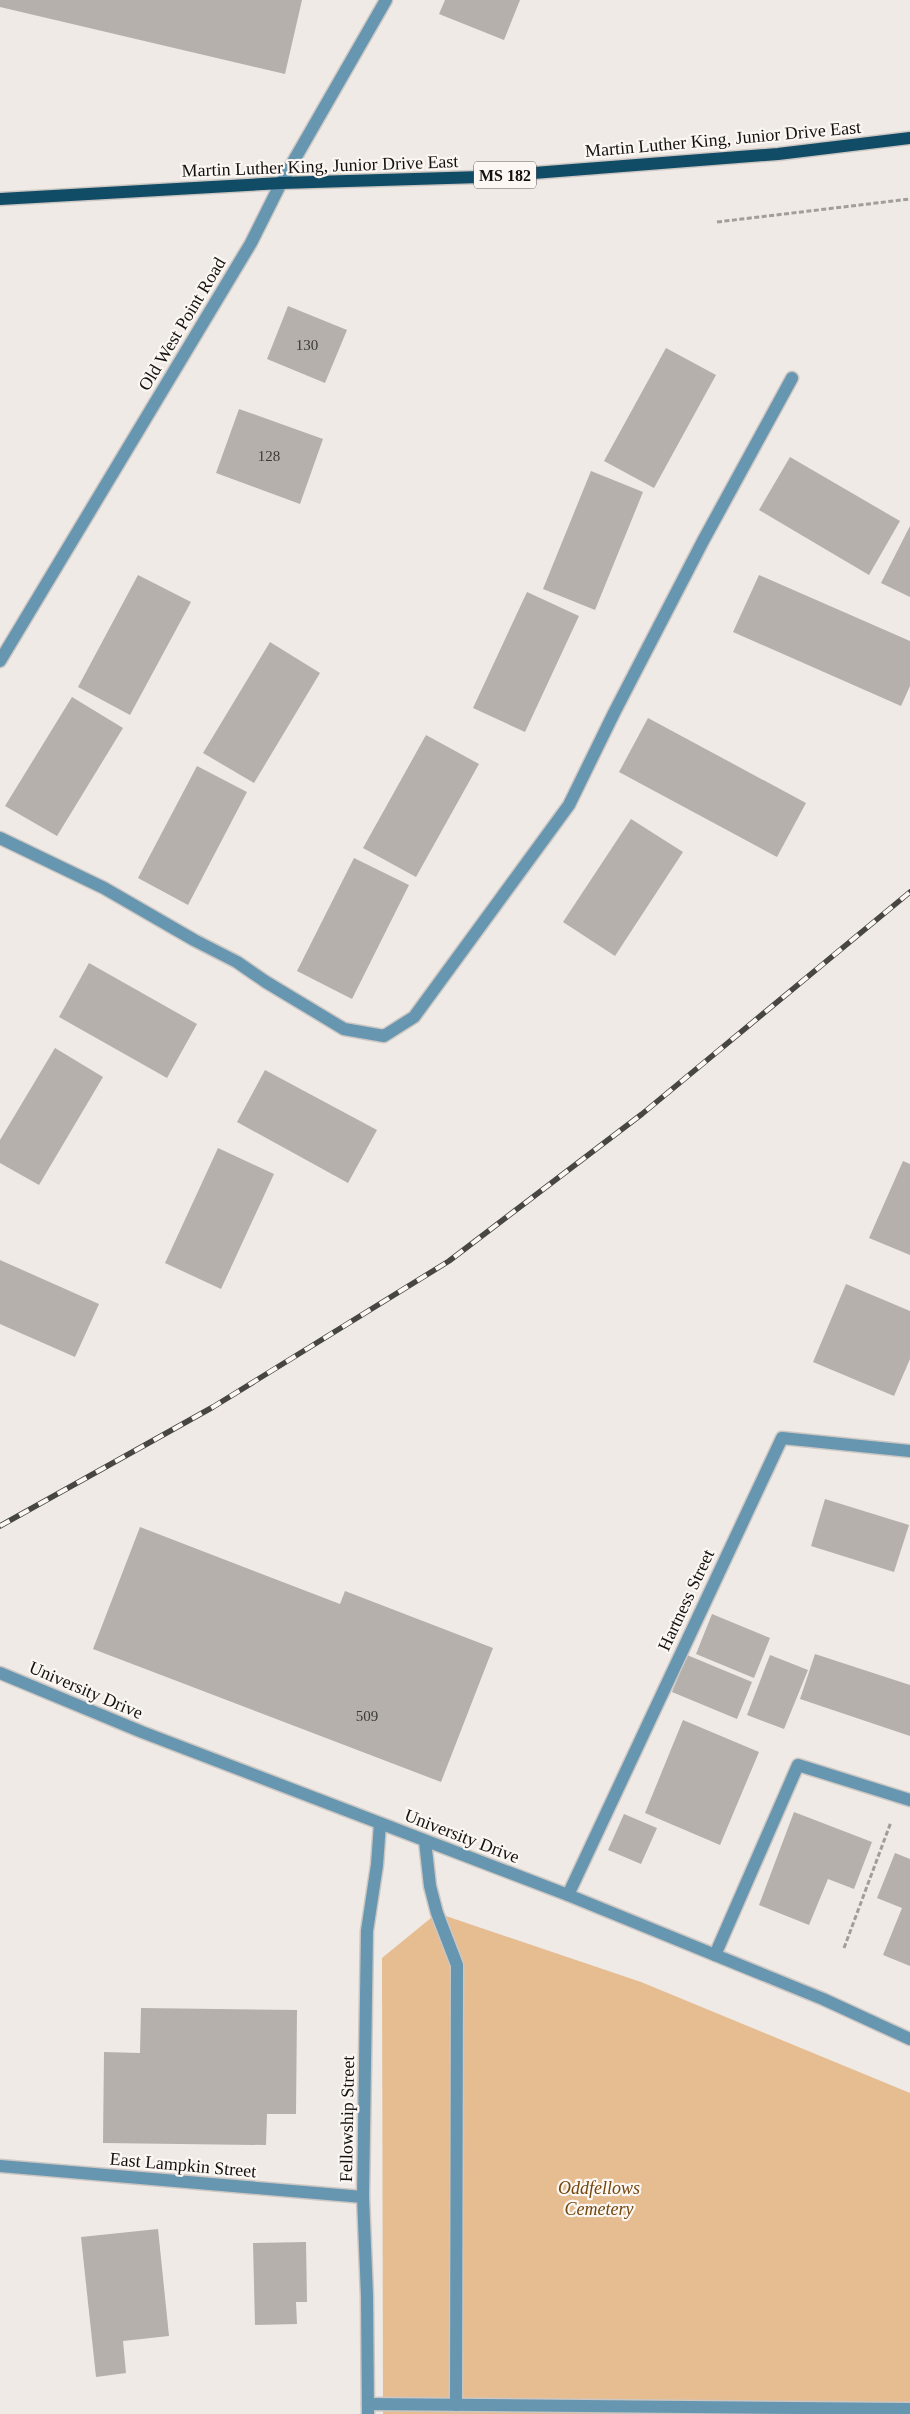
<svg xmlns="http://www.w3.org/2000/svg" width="910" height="2414" viewBox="0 0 910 2414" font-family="'Times New Roman',serif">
<rect width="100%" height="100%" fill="#efeae5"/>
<path fill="#e6bc91" d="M 437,1913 L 641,1982 L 910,2093 L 910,2414 L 383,2414 L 382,1958 Z"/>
<g fill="#b5b0ac">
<path d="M 0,0 L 302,0 L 285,74 L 0,7 Z"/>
<path d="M 445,0 L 520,0 L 504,40 L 439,14 Z"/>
<path d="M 288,306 L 347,330 L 325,383 L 267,359 Z"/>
<path d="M 666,348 L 716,375 L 654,488 L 604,461 Z"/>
<path d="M 239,409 L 323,439 L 300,504 L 216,473 Z"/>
<path d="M 790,457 L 900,521 L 869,575 L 759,510 Z"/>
<path d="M 591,471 L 643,492 L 595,610 L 543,589 Z"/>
<path d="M 910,526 L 910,597 L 881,583 Z"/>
<path d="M 138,575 L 191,602 L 130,715 L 78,687 Z"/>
<path d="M 759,575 L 910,641 L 910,686 L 901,706 L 733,632 Z"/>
<path d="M 527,592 L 579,616 L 525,732 L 473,708 Z"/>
<path d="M 270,642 L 320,673 L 254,783 L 203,753 Z"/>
<path d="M 72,697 L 123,728 L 57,836 L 5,806 Z"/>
<path d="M 648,718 L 806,803 L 777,857 L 619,772 Z"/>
<path d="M 426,735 L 479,764 L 416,877 L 363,848 Z"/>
<path d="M 197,766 L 247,792 L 188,905 L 138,878 Z"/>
<path d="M 631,819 L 683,852 L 615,956 L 563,922 Z"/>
<path d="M 354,858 L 409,885 L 352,999 L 297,971 Z"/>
<path d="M 89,963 L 197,1024 L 167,1078 L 59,1017 Z"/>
<path d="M 55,1048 L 103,1077 L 39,1185 L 0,1163 L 0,1140 Z"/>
<path d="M 265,1070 L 377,1130 L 348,1183 L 237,1122 Z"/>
<path d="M 218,1148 L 274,1174 L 221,1289 L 165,1263 Z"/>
<path d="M 903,1161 L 910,1164 L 910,1255 L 869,1238 Z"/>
<path d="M 0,1260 L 99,1304 L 75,1357 L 0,1324 Z"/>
<path d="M 846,1284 L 910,1311 L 910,1359 L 894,1396 L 813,1362 Z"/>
<path d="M 825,1499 L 909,1525 L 894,1572 L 811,1546 Z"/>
<path d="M 140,1527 L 340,1604 L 345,1591 L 493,1648 L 441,1782 L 93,1649 Z"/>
<path d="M 712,1614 L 770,1638 L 754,1678 L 696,1654 Z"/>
<path d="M 815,1654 L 910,1685 L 910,1736 L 800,1699 Z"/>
<path d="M 687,1655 L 752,1682 L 737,1719 L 672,1692 Z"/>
<path d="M 770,1655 L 808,1670 L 784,1729 L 747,1715 Z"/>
<path d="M 683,1720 L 759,1752 L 720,1845 L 645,1813 Z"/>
<path d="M 794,1812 L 872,1842 L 854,1889 L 828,1879 L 809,1925 L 759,1905 Z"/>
<path d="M 624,1814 L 657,1828 L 641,1864 L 608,1850 Z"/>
<path d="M 895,1853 L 910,1859 L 910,1966 L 883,1955 L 902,1908 L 877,1898 Z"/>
<path d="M 141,2008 L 297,2010 L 296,2114 L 267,2114 L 266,2145 L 103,2143 L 104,2052 L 140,2053 Z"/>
<path d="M 158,2229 L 169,2336 L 123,2341 L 126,2373 L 96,2377 L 81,2237 Z"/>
<path d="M 306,2242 L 307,2302 L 296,2302 L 297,2324 L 255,2325 L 253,2243 Z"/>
</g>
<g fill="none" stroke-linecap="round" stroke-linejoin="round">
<defs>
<g id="service">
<path d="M 0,838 L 104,888 L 194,940 L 237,962 L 266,982 L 344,1029 L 384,1036 L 414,1017 L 569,805 L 614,713 L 703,541 L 792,378"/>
<path d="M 425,1841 L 430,1886 L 437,1913 L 457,1965 L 456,2405"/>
<path d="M 715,1955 L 798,1765 L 910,1800"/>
<path d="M 368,2404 L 910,2409"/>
</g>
<g id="minor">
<path d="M 568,1895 L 782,1438 L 910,1451"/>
<path d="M 368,2414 L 367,2296 L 363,2197 L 367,1931 L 377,1865 L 380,1824"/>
</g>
<g id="tertiary">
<path d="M 0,661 L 251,243 L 281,183 L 386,0"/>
<path d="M 0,1673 L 142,1732 L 568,1895 L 823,1999 L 910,2039"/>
<path d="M 0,2166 L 363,2197"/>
</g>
<path id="primary" d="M 0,199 L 281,183 L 481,177 L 778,154 L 910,138"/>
</defs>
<use href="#service" stroke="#ccc7c3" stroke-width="15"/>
<use href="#minor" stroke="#ccc7c3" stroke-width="15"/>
<use href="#tertiary" stroke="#ccc7c3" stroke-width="15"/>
<use href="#primary" stroke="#ccc7c3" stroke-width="15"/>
<g stroke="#a19e9a" stroke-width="3" stroke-dasharray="5 2.5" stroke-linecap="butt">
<path d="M 717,222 L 910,199"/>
<path d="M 844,1948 L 891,1822"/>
</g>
<use href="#service" stroke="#6796b1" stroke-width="12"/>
<use href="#minor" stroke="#6796b1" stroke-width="12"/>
<use href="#tertiary" stroke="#6796b1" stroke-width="12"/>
<use href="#primary" stroke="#114c67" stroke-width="12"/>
<defs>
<path id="rail" d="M 0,1526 L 213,1407 L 449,1261 L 642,1114 L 910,892"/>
</defs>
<use href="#rail" stroke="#484643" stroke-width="5.5"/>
<use href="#rail" stroke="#fcf7f3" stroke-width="4" stroke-dasharray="11" stroke-linecap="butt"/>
</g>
<g text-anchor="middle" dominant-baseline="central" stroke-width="4.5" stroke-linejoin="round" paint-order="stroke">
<g font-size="15" fill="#3c3a37">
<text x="307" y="345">130</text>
<text x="269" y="456">128</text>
<text x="367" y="1716">509</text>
</g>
<rect fill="#fcf7f3" stroke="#595754" stroke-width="1" x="474" y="161.5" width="62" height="27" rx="4"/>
<g font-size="16" font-weight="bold" fill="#131210">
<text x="505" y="175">MS 182</text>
</g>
<g font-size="18" fill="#131210" stroke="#fcf7f3">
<text transform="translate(723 139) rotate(-5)">Martin Luther King, Junior Drive East</text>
<text transform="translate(320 166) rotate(-2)">Martin Luther King, Junior Drive East</text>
<text transform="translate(182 324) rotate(-59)">Old West Point Road</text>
<text transform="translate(686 1600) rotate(-65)">Hartness Street</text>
<text transform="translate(86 1690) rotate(23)">University Drive</text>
<text transform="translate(462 1836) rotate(21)">University Drive</text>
<text transform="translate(347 2119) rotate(-89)">Fellowship Street</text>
<text transform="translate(183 2165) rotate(5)">East Lampkin Street</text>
</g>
<g font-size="18" font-style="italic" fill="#73460b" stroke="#fcf7f3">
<text x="599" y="2188">Oddfellows<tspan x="599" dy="21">Cemetery</tspan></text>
</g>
</g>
</svg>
